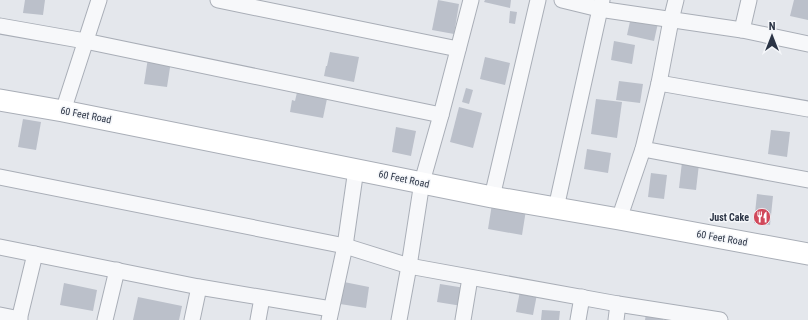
<svg xmlns="http://www.w3.org/2000/svg" width="808" height="320" viewBox="0 0 808 320" font-family="'Roboto Condensed',sans-serif">
<rect width="100%" height="100%" fill="#e4e7ec"/>
<g fill="#bbc0ca">
<path d="M 25,0 L 45,0 L 43,15 L 23,13 Z"/>
<path d="M 438,0 L 459,4 L 454,34 L 432,30 Z"/>
<path d="M 485,0 L 511,0 L 510,8 L 484,2 Z"/>
<path d="M 794,0 L 808,0 L 808,20 L 790,16 Z"/>
<path d="M 510,11 L 517,12 L 515,24 L 509,23 Z"/>
<path d="M 631,17 L 658,23 L 654,41 L 627,35 Z"/>
<path d="M 614,41 L 635,45 L 632,64 L 611,60 Z"/>
<path d="M 330,52 L 359,57 L 354,82 L 324,76 L 326,66 L 327,66 Z"/>
<path d="M 485,57 L 510,63 L 505,85 L 480,79 Z"/>
<path d="M 148,58 L 171,61 L 167,87 L 144,84 Z"/>
<path d="M 619,81 L 643,84 L 640,103 L 616,100 Z"/>
<path d="M 298,88 L 328,94 L 323,118 L 290,112 L 292,100 L 295,101 Z"/>
<path d="M 466,88 L 473,90 L 469,104 L 462,102 Z"/>
<path d="M 596,99 L 622,102 L 617,138 L 591,134 Z"/>
<path d="M 459,107 L 482,113 L 473,148 L 450,142 Z"/>
<path d="M 23,119 L 41,122 L 36,150 L 18,147 Z"/>
<path d="M 396,127 L 416,131 L 411,156 L 392,152 Z"/>
<path d="M 771,130 L 790,132 L 787,157 L 768,154 Z"/>
<path d="M 587,149 L 611,153 L 608,173 L 584,169 Z"/>
<path d="M 682,162 L 699,164 L 696,190 L 679,188 Z"/>
<path d="M 651,173 L 667,175 L 664,199 L 648,197 Z"/>
<path d="M 757,194 L 773,196 L 770,225 L 754,223 Z"/>
<path d="M 492,204 L 526,210 L 522,235 L 488,229 Z"/>
<path d="M 344,282 L 369,287 L 366,308 L 340,304 Z"/>
<path d="M 64,283 L 97,290 L 93,311 L 60,305 Z"/>
<path d="M 440,284 L 465,288 L 462,306 L 437,302 Z"/>
<path d="M 520,291 L 537,294 L 533,315 L 516,312 Z"/>
<path d="M 138,297 L 182,306 L 179,320 L 133,320 Z"/>
<path d="M 542,310 L 560,311 L 559,320 L 541,320 Z"/>
<path d="M 646,314 L 664,316 L 663,320 L 645,320 Z"/>
</g>
<g fill="none" stroke-linecap="round" stroke-linejoin="round">
<defs>
<g id="street">
<path d="M 218,0 L 458,49"/>
<path d="M 562,0 L 599,9 L 742,30 L 808,44"/>
<path d="M 0,26 L 85,41 L 441,115"/>
<path d="M 742,30 L 749,0"/>
<path d="M 659,83 L 808,109"/>
<path d="M 63,111 L 99,0"/>
<path d="M 643,149 L 808,180"/>
<path d="M 0,177 L 345,246 L 409,266 L 618,304 L 720,320"/>
<path d="M 492,197 L 538,0"/>
<path d="M 556,208 L 602,0"/>
<path d="M 619,219 L 643,149 L 659,83 L 671,20 L 676,0"/>
<path d="M 0,247 L 199,287 L 331,309"/>
<path d="M 0,315 L 20,319"/>
<path d="M 19,320 L 35,254"/>
<path d="M 105,320 L 117,270"/>
<path d="M 192,320 L 199,287"/>
<path d="M 258,320 L 262,298"/>
<path d="M 329,320 L 345,246 L 356,169"/>
<path d="M 399,320 L 409,266 L 422,182 L 441,115 L 471,0"/>
<path d="M 463,320 L 470,278"/>
<path d="M 578,320 L 582,297"/>
<path d="M 616,320 L 618,304"/>
</g>
<path id="secondary" d="M 0,100 L 63,111 L 492,197 L 619,219 L 808,254"/>
</defs>
<use href="#street" stroke="#a9aeb7" stroke-width="17"/>
<use href="#secondary" stroke="#a9aeb7" stroke-width="23"/>
<use href="#street" stroke="#f7f8fa" stroke-width="15"/>
<use href="#secondary" stroke="#fff" stroke-width="21"/>
</g>
<defs>
<symbol id="restaurant-disc" viewBox="-11 -11 22 22"><circle r="9.5" fill="#d1495b" stroke="#f4f6f9"/><path d="M-5-6h1v4h1v-4h1v4h1v-4h1v5L-1.5 .5V6h-2V.5L-5-1ZM5-6V6H3V1.5H1.5Q1.5-4 5-6Z" fill="#fff"/></symbol>
</defs>
<g fill-rule="evenodd">
<use href="#restaurant-disc" x="752" y="207" width="20" height="20"/>
</g>
<g text-anchor="middle" dominant-baseline="central" stroke-width="3" stroke-linejoin="round" paint-order="stroke">
<g font-size="10" fill="#2b3445" stroke="#f4f6f9">
<text transform="translate(86 115) rotate(11)">60 Feet Road</text>
<text transform="translate(404 179) rotate(12)">60 Feet Road</text>
<text transform="translate(722 238) rotate(10)">60 Feet Road</text>
</g>
<g font-size="10" font-weight="bold" fill="#2b3445" stroke="#f4f6f9" text-anchor="end">
<text x="749" y="217">Just Cake</text>
</g>
</g>
<g transform="translate(772 36)" stroke="#f4f6f9" stroke-width="3" paint-order="stroke">
<path d="M0-3L7 15L0 10L-7 15Z" fill="#2b3445"/>
<text y="-6" font-size="11" font-weight="bold" text-anchor="middle" fill="#2b3445">N</text>
</g>
</svg>
